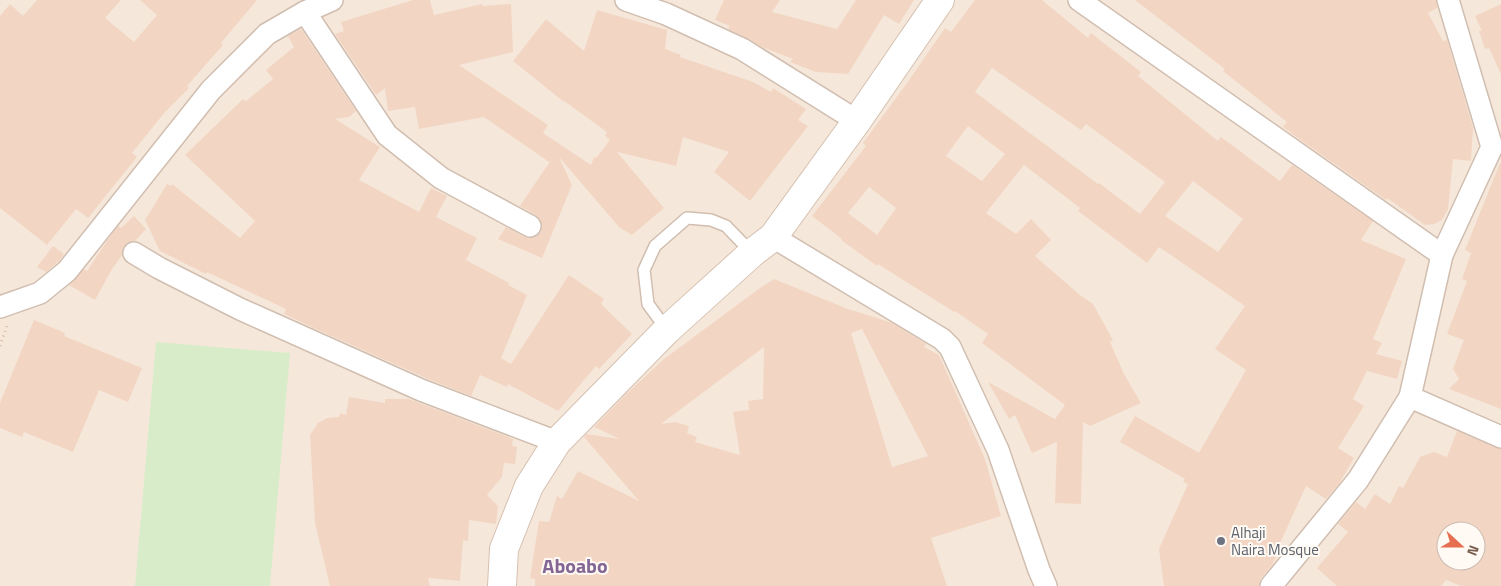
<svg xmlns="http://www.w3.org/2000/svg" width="1501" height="586" viewBox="0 0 1501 586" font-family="'Titillium Web',sans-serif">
<rect width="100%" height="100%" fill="#fdf6ec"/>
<path fill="#f5e8da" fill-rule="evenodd" d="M 0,0 L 1501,0 L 1501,586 L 0,586 ZM 1446,531 L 1476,531 L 1476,561 L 1446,561 Z"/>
<path fill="#d8ecc9" d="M 156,342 L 290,353 L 270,586 L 135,586 Z"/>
<g fill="#f3d5c3" fill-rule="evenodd">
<path d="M 37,0 L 121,0 L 105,18 L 134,42 L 157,15 L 140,0 L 257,0 L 221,43 L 223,45 L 187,86 L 189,88 L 165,112 L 132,153 L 137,157 L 88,218 L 76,209 L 47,245 L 0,208 L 0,16 L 10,4 L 23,16 Z"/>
<path d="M 413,0 L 430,0 L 434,15 L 482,4 L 483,6 L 511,4 L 513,52 L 459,65 L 548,125 L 543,133 L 591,165 L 594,157 L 596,158 L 610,140 L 605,136 L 607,132 L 564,101 L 564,102 L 513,61 L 546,19 L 584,51 L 597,10 L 667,30 L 665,49 L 681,55 L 680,57 L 753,82 L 771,92 L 773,88 L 806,109 L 798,120 L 808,126 L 750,201 L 714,172 L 729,152 L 683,137 L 676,166 L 617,152 L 664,208 L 632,235 L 619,227 L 559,157 L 572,185 L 542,258 L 498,239 L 506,227 L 524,237 L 530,238 L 536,237 L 541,232 L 542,226 L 540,219 L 536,215 L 520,206 L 551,160 L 549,162 L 484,117 L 419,129 L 415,107 L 388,111 L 385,88 L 376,95 L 335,34 L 344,31 L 341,22 Z"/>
<path d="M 724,0 L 780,0 L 772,12 L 837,29 L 856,0 L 914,0 L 899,24 L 884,15 L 848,74 L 816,72 L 790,62 L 793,59 L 762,47 L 747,38 L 728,29 L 730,26 L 715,20 Z"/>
<path d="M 975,0 L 1042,0 L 1088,38 L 1091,33 L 1141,72 L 1138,76 L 1218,141 L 1221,137 L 1280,181 L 1292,165 L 1373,221 L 1361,240 L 1406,259 L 1373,339 L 1382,343 L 1376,354 L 1402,361 L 1397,379 L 1367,371 L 1353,399 L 1364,406 L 1338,448 L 1354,458 L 1339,484 L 1326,499 L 1306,486 L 1277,550 L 1279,550 L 1272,565 L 1261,578 L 1259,586 L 1164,586 L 1159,549 L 1188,484 L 1183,482 L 1185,479 L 1120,442 L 1135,416 L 1199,453 L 1246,370 L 1215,349 L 1245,306 L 1159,247 L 1147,263 L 1078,211 L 1080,208 L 1024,165 L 986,213 L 1016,234 L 1031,219 L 1051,240 L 1035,256 L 1080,295 L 1093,304 L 1113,340 L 1110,342 L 1124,374 L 1141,403 L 1090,426 L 1083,422 L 1081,504 L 1055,503 L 1057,442 L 1032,453 L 1015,415 L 1009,419 L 988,382 L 1055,419 L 1065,405 L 982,343 L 988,334 L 955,311 L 954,312 L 878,264 L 877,266 L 841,240 L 842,239 L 812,216 L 866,146 L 863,143 L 907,83 L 945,28 L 951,32 ZM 992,68 L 1081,130 L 1086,124 L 1165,182 L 1140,214 L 1099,183 L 1098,184 L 975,92 ZM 968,126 L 1005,154 L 982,181 L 946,156 ZM 1193,181 L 1243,219 L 1218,252 L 1165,216 ZM 869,187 L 896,208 L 877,235 L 848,213 Z"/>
<path d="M 1135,0 L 1436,0 L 1437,8 L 1428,13 L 1443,41 L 1447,40 L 1473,128 L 1471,161 L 1453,159 L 1448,209 L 1442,220 L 1434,224 L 1425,225 L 1387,198 L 1386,200 L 1302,141 L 1283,127 L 1287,122 L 1223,71 L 1225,69 Z"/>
<path d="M 1501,4 L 1501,74 L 1489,48 L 1485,49 L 1479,31 L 1482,31 L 1475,16 Z"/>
<path d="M 301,29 L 356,111 L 349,117 L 335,119 L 380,147 L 359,180 L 419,212 L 431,188 L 447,196 L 436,217 L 477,238 L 466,260 L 509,283 L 508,285 L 527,295 L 501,358 L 511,364 L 569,275 L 604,299 L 601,304 L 632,334 L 599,369 L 596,366 L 558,411 L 508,384 L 507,387 L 480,375 L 471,396 L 426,378 L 316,329 L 284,314 L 286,309 L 207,272 L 206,274 L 160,251 L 145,220 L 167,184 L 171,186 L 172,184 L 240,238 L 255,221 L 185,155 L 243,99 L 246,101 L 273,79 L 266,70 L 294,47 L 288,36 Z"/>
<path d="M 1500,163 L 1501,164 L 1501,409 L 1449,389 L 1459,379 L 1453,369 L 1464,340 L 1447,334 L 1467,281 L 1462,279 L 1471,253 L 1465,250 Z"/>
<path d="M 134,216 L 146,229 L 135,241 L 128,242 L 124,246 L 122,255 L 112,269 L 95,300 L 69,285 L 84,269 L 87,271 L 107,241 L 118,226 L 121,228 Z"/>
<path d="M 53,246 L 64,254 L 58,262 L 46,272 L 37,267 Z"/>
<path d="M 774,279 L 853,311 L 852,310 L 892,323 L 926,344 L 924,347 L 939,355 L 985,459 L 1001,516 L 931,538 L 947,586 L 535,586 L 535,579 L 530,578 L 539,521 L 549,522 L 557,496 L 562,499 L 578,471 L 639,501 L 584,437 L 586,434 L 620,439 L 594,427 L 626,394 L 664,359 L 760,288 ZM 862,329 L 928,456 L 892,467 L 851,333 ZM 764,347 L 763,399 L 748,401 L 749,410 L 733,412 L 740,455 L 695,442 L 697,437 L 687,433 L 689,426 L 675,422 L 661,424 Z"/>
<path d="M 34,320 L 65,333 L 64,336 L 142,368 L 128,402 L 99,390 L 73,452 L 24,432 L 22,437 L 0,428 L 0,403 Z"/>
<path d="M 349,397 L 385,403 L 385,399 L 409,399 L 513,439 L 512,446 L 517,447 L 515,464 L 504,463 L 502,477 L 487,495 L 498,506 L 496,524 L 469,520 L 468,541 L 463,540 L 460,581 L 428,578 L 430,586 L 330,586 L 315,523 L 310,435 L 318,423 L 327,418 L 339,417 L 340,413 L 346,415 Z"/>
<path d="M 1457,431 L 1496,448 L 1501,449 L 1501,586 L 1461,586 L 1446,580 L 1441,586 L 1337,586 L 1317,568 L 1348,532 L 1338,524 L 1356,502 L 1365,509 L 1375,494 L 1390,504 L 1399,486 L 1403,488 L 1420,457 L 1434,452 L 1447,457 ZM 1446,531 L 1476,531 L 1476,561 L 1446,561 Z"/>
</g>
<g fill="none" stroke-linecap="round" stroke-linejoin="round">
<defs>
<path id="lane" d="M 667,330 L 648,304 L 644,270 L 655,246 L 687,218 L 711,220 L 726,226 L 752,253"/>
<g id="street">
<path d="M 626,0 L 666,14 L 742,49 L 857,121"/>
<path d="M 1079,0 L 1442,255"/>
<path d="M 305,12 L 387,135 L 441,178 L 530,226"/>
<path d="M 773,237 L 942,339 L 950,347 L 998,450 L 1039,570 L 1046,586"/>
<path d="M 134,253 L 159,268 L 240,309 L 421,390 L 557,442"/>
<path d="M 0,307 L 40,293 L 67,271 L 211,90 L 267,34 L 305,12 L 332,0"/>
<path d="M 1410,397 L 1501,437"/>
<path d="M 1271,586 L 1358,480 L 1410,397 L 1442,255 L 1492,147 L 1448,0"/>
</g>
<path id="secondary" d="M 502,586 L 504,549 L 529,486 L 557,442 L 667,330 L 752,253 L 773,237 L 857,121 L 940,0"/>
</defs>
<use href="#lane" stroke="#d1beb0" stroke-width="14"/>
<use href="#street" stroke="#d1beb0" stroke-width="24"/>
<use href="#secondary" stroke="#d6c0b0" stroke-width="30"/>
<path stroke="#d9b8a5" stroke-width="3" stroke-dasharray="1 4" stroke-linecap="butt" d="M 0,346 L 7,326"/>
<use href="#lane" stroke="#fff" stroke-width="11"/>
<use href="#street" stroke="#fff" stroke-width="21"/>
<use href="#secondary" stroke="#fff" stroke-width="28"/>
</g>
<circle fill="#6b7280" stroke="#fffaf3" stroke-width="2" cx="1221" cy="541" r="5"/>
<g text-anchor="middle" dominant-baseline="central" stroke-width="4" stroke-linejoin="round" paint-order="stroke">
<g font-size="15" fill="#5b616d" stroke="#fffaf3" text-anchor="start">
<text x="1231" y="532">Alhaji<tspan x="1231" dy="17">Naira Mosque</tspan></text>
</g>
<g font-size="20" font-weight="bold" fill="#846695" stroke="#fffaf3">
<text x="575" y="565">Aboabo</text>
</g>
</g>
<g transform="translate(1461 546) rotate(111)"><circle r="24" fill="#fffaf3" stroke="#cabbb1"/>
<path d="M0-4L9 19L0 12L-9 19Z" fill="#e76f51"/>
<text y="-8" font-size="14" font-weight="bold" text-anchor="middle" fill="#7a5c4d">N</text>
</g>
</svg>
